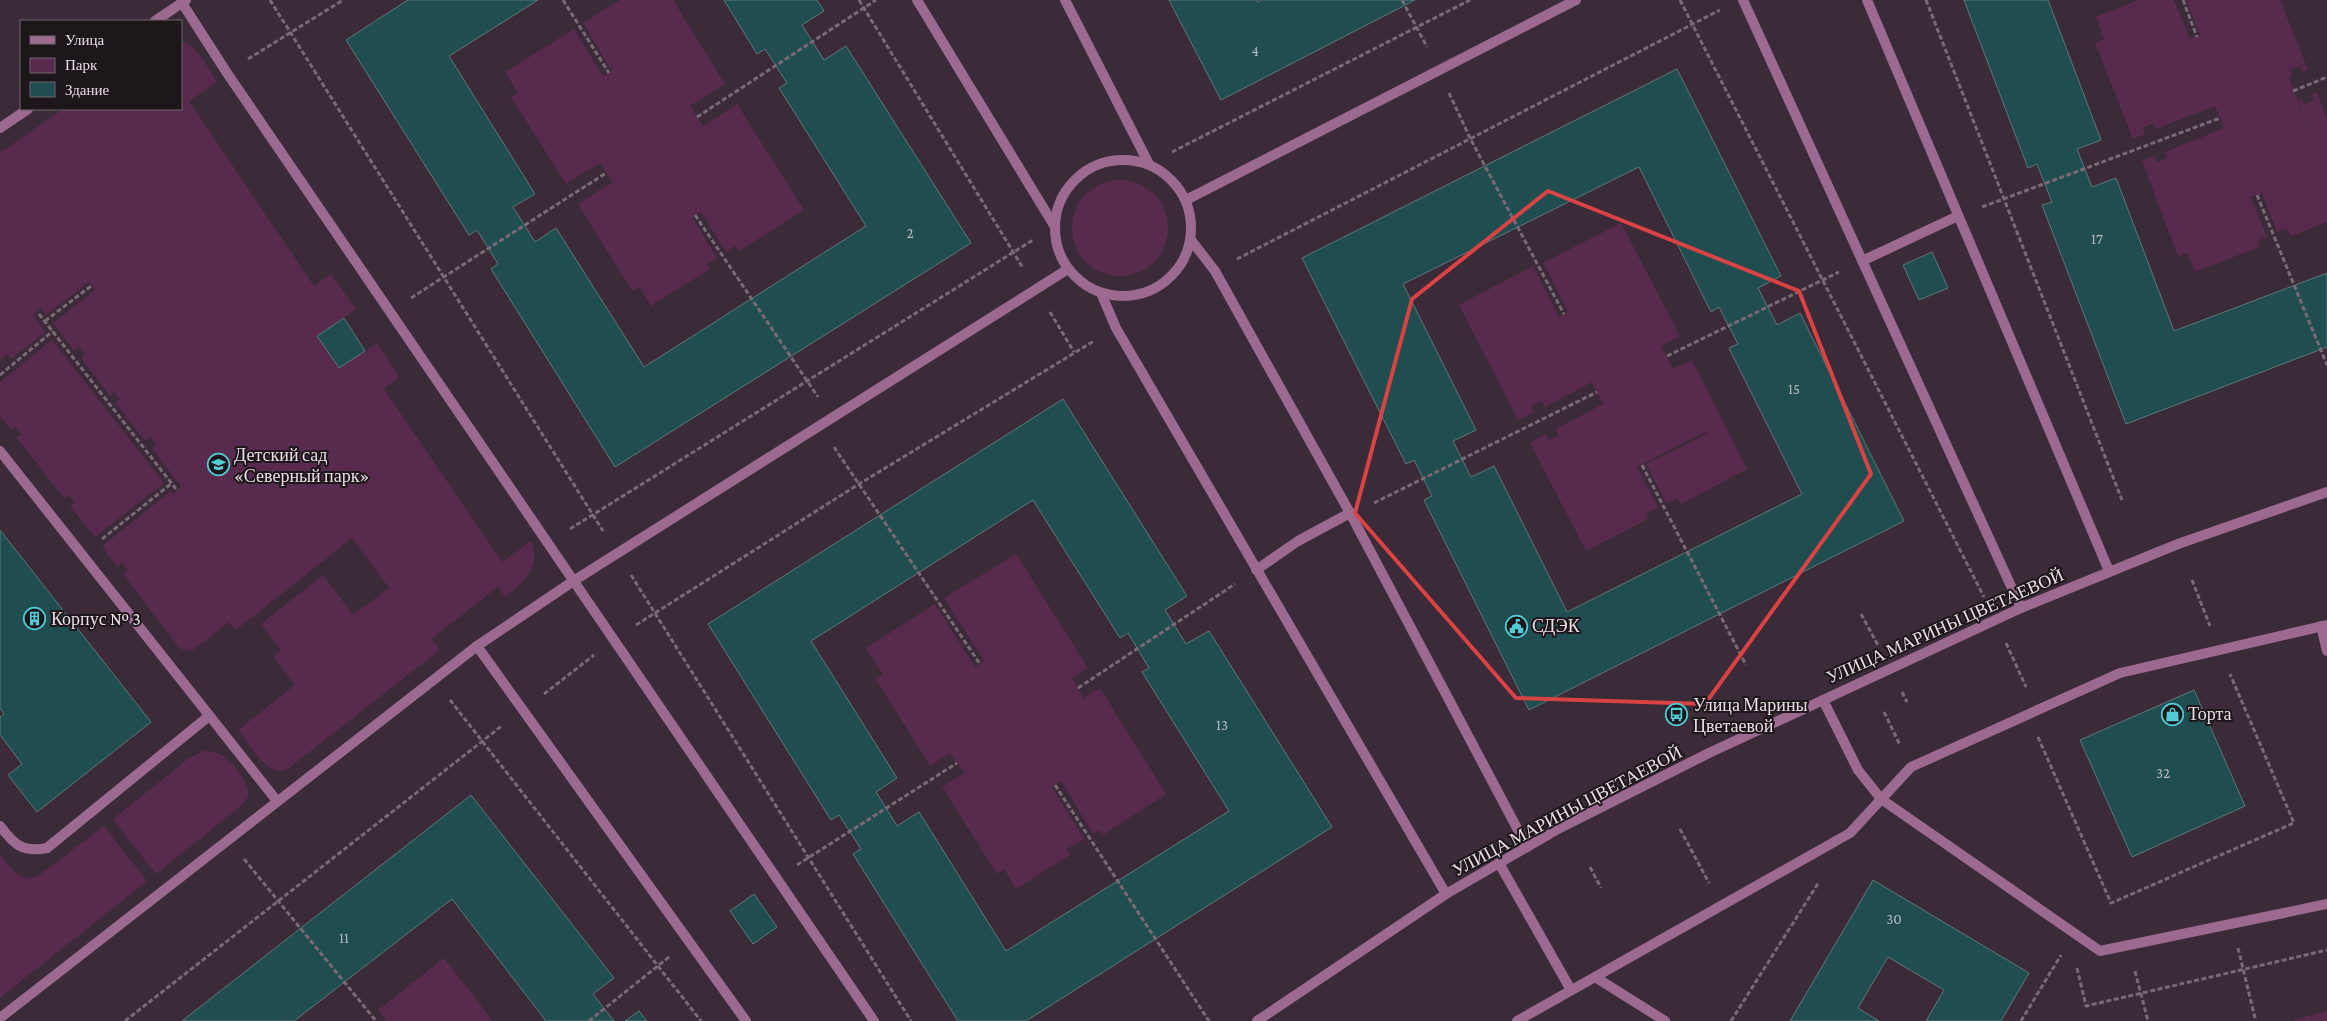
<svg xmlns="http://www.w3.org/2000/svg" width="2327" height="1021" viewBox="0 0 2327 1021" font-family="'Crimson Pro',serif">
<rect width="100%" height="100%" fill="#3b2a37"/>
<g fill="#582b4e">
<path d="M 620,0 L 673,0 L 725,84 L 690,106 L 703,126 L 737,104 L 804,210 L 739,251 L 735,246 L 726,252 L 701,212 L 692,217 L 717,258 L 707,264 L 710,269 L 651,306 L 639,287 L 632,291 L 578,204 L 612,182 L 600,163 L 566,184 L 511,97 L 518,93 L 505,72 L 574,29 L 603,76 L 612,71 L 583,23 Z"/>
<path d="M 2138,0 L 2174,0 L 2190,39 L 2263,11 L 2200,35 L 2186,0 L 2280,0 L 2308,70 L 2303,72 L 2300,66 L 2290,70 L 2292,76 L 2289,78 L 2323,168 L 2298,100 L 2301,99 L 2304,105 L 2314,100 L 2312,94 L 2317,92 L 2327,119 L 2327,222 L 2291,236 L 2287,229 L 2277,232 L 2262,193 L 2251,197 L 2267,237 L 2257,241 L 2259,247 L 2195,272 L 2188,253 L 2178,256 L 2142,161 L 2154,156 L 2157,162 L 2167,158 L 2165,152 L 2224,128 L 2215,106 L 2156,129 L 2153,123 L 2143,128 L 2145,134 L 2133,139 L 2095,43 L 2104,39 L 2096,17 Z"/>
<path d="M 181,41 C 199,47 207,67 217,82 L 189,101 L 314,286 L 331,274 L 356,309 L 317,336 L 339,368 L 377,343 L 399,377 L 384,389 L 502,562 L 531,541 C 542,566 523,583 505,597 L 498,587 L 431,639 L 440,650 L 289,768 C 268,781 250,744 238,730 L 295,685 L 273,657 L 281,650 L 261,624 L 323,575 L 353,615 L 389,588 L 352,538 L 236,630 L 229,622 L 193,650 L 188,651 L 179,648 L 123,574 L 128,570 L 122,563 L 117,567 L 102,546 L 171,491 L 173,494 L 181,487 L 152,448 L 156,444 L 150,437 L 145,441 L 115,403 L 120,399 L 114,392 L 110,396 L 81,358 L 85,354 L 79,347 L 74,351 L 53,323 L 95,290 L 89,282 L 46,315 L 41,308 L 33,315 L 45,332 L 11,359 L 7,354 L 0,360 L 0,153 L 63,109 L 181,109 Z"/>
<circle cx="1120" cy="228" r="48"/>
<path d="M 1621,223 L 1680,336 L 1661,346 L 1673,369 L 1692,360 L 1747,469 L 1681,504 L 1677,498 L 1666,503 L 1646,464 L 1706,434 L 1705,432 L 1637,467 L 1658,507 L 1646,514 L 1648,519 L 1586,551 L 1530,443 L 1545,434 L 1549,440 L 1559,435 L 1556,429 L 1603,404 L 1592,382 L 1545,407 L 1542,401 L 1531,406 L 1534,412 L 1518,420 L 1459,305 L 1533,266 L 1559,317 L 1568,312 L 1543,263 Z"/>
<path d="M 52,340 L 164,483 L 95,537 L 70,506 L 75,502 L 69,495 L 64,498 L 16,437 L 21,434 L 15,427 L 11,430 L 0,416 L 0,382 Z"/>
<path d="M 1016,554 L 1088,668 L 1072,678 L 1084,698 L 1100,688 L 1166,794 L 1103,835 L 1099,830 L 1093,834 L 1061,781 L 1052,787 L 1084,839 L 1067,849 L 1070,855 L 1016,889 L 1004,869 L 997,874 L 942,787 L 964,773 L 950,753 L 930,766 L 876,679 L 883,674 L 866,648 L 935,604 L 975,667 L 984,661 L 944,598 Z"/>
<path d="M 204,751 C 210,751 215,752 220,754 C 232,761 250,783 248,797 L 242,805 L 156,874 L 113,819 L 189,758 Z"/>
<path d="M 104,826 L 147,881 L 0,998 L 0,854 C 10,867 19,882 37,877 Z"/>
<path d="M 444,958 L 493,1021 L 386,1021 L 378,1010 Z"/>
<path d="M 2327,1011 L 2327,1021 L 2293,1021 L 2293,1020 Z"/>
</g>
<g fill="#204d50" stroke="#5d797b" fill-rule="evenodd">
<path d="M 408,0 L 538,0 L 449,56 L 535,194 L 513,207 L 535,242 L 556,228 L 644,367 L 866,226 L 779,88 L 787,83 L 765,49 L 757,54 L 724,0 L 817,0 L 824,11 L 802,25 L 824,60 L 846,46 L 971,243 L 615,467 L 491,269 L 498,264 L 477,230 L 469,235 L 346,40 Z"/>
<path d="M 1169,0 L 1257,0 L 1258,2 L 1262,0 L 1415,0 L 1221,100 Z"/>
<path d="M 1964,0 L 2048,0 L 2101,140 L 2077,149 L 2092,187 L 2116,178 L 2174,331 L 2327,273 L 2327,347 L 2126,424 L 2042,205 L 2052,202 L 2037,164 L 2028,168 Z"/>
<path d="M 1677,69 L 1781,276 L 1758,288 L 1777,325 L 1800,313 L 1904,521 L 1529,710 L 1424,500 L 1432,496 L 1414,460 L 1406,464 L 1302,258 ZM 1639,167 L 1711,312 L 1719,307 L 1738,344 L 1729,348 L 1802,494 L 1567,612 L 1494,466 L 1471,477 L 1453,441 L 1476,430 L 1403,284 Z"/>
<path d="M 1932,252 L 1948,288 L 1919,300 L 1903,265 Z"/>
<path d="M 344,318 L 365,351 L 339,368 L 317,336 Z"/>
<path d="M 1063,399 L 1187,596 L 1165,610 L 1186,644 L 1209,631 L 1332,827 L 1026,1021 L 958,1021 L 853,854 L 861,849 L 839,815 L 831,820 L 708,624 ZM 1033,500 L 1120,638 L 1128,633 L 1149,668 L 1142,672 L 1229,811 L 1006,951 L 919,812 L 897,826 L 876,792 L 897,778 L 811,641 Z"/>
<path d="M 0,530 L 151,722 L 37,812 L 8,775 L 22,764 L 0,735 L 0,717 L 4,714 L 0,708 Z"/>
<path d="M 2194,690 L 2245,806 L 2132,857 L 2080,740 Z"/>
<path d="M 471,795 L 614,978 L 593,994 L 614,1021 L 546,1021 L 452,899 L 294,1021 L 182,1021 Z"/>
<path d="M 1873,880 L 2029,973 L 2001,1021 L 1926,1021 L 1944,990 L 1888,957 L 1858,1008 L 1879,1021 L 1790,1021 Z"/>
<path d="M 754,894 L 777,927 L 753,944 L 730,911 Z"/>
<path d="M 639,1011 L 647,1021 L 625,1021 Z"/>
</g>
<g fill="none" stroke-linecap="round" stroke-linejoin="round">
<g stroke="#796a75" stroke-width="3" stroke-dasharray="5 2.5" stroke-linecap="butt">
<path d="M 270,0 L 603,531"/>
<path d="M 563,0 L 609,73"/>
<path d="M 859,0 L 1023,268"/>
<path d="M 1402,0 L 1427,47"/>
<path d="M 1680,0 L 1984,597"/>
<path d="M 1926,0 L 2122,500"/>
<path d="M 2183,0 L 2197,37"/>
<path d="M 248,59 L 343,0"/>
<path d="M 2293,91 L 2327,77"/>
<path d="M 1449,93 L 1470,138 L 1564,314"/>
<path d="M 697,117 L 876,0"/>
<path d="M 1172,152 L 1470,0"/>
<path d="M 2257,195 L 2327,365"/>
<path d="M 1982,207 L 2220,118"/>
<path d="M 695,215 L 818,397"/>
<path d="M 1237,259 L 1720,10"/>
<path d="M 411,298 L 606,173"/>
<path d="M 1050,312 L 1074,352"/>
<path d="M 39,314 L 176,489"/>
<path d="M 45,321 L 91,286"/>
<path d="M 1667,356 L 1839,272"/>
<path d="M 0,375 L 53,331"/>
<path d="M 834,447 L 980,664"/>
<path d="M 1642,465 L 1746,665"/>
<path d="M 1374,503 L 1597,392"/>
<path d="M 570,529 L 1033,240"/>
<path d="M 102,539 L 172,483"/>
<path d="M 631,575 L 911,1021"/>
<path d="M 2192,580 L 2210,626"/>
<path d="M 1861,614 L 1879,647"/>
<path d="M 636,625 L 859,484 L 1094,341"/>
<path d="M 2006,643 L 2026,687"/>
<path d="M 1078,688 L 1235,584"/>
<path d="M 1902,692 L 1907,702"/>
<path d="M 544,694 L 594,655"/>
<path d="M 450,700 L 701,1021"/>
<path d="M 1884,712 L 1900,745"/>
<path d="M 2038,737 L 2111,903 L 2294,823 L 2230,674"/>
<path d="M 1055,785 L 1209,1021"/>
<path d="M 1680,829 L 1709,883"/>
<path d="M 244,859 L 376,1021"/>
<path d="M 797,865 L 957,763"/>
<path d="M 1590,867 L 1601,888"/>
<path d="M 2238,948 L 2255,1018"/>
<path d="M 2077,968 L 2086,1006 L 2327,950"/>
<path d="M 2135,971 L 2148,1021"/>
<path d="M 125,1021 L 503,725"/>
<path d="M 589,1021 L 669,957"/>
<path d="M 1731,1021 L 1819,882"/>
<path d="M 2021,1021 L 2061,955"/>
</g>
<g stroke="#9c6a90" stroke-width="10">
<path d="M 917,0 L 1055,227"/>
<path d="M 1065,0 L 1149,164"/>
<path d="M 1743,0 L 2021,608"/>
<path d="M 1867,0 L 2109,571"/>
<path d="M 182,3 L 227,73 L 874,1021"/>
<path d="M 1191,240 L 1215,271 L 1350,513 L 1527,847"/>
<path d="M 1862,261 L 1958,216"/>
<path d="M 1101,293 L 1116,328 L 1446,894"/>
<path d="M 0,451 L 277,801"/>
<path d="M 1256,570 L 1298,541 L 1350,513"/>
<path d="M 2321,626 L 2327,651"/>
<path d="M 477,646 L 746,1021"/>
<path d="M 1823,700 L 1858,770 L 1881,799 L 2100,951 L 2327,904"/>
<path d="M 0,826 C 14,844 22,853 47,848 L 209,716"/>
<path d="M 1499,863 L 1571,990"/>
<path d="M 1595,977 L 1665,1021"/>
<path d="M 1517,1021 L 1850,833 L 1911,767 L 2120,673 L 2327,625"/>
</g>
<g stroke="#9c6a90" stroke-width="10">
<path d="M 155,21 L 186,0"/>
<path d="M 0,128 L 28,109"/>
<circle cx="1123" cy="228" r="68"/>
<path d="M 1186,200 L 1576,0"/>
<path d="M 0,1018 L 477,646 L 575,580 L 1068,269"/>
</g>
<path stroke="#9c6a90" stroke-width="10" d="M 1257,1021 L 1446,894 L 1558,829 L 1709,753 L 2021,608 L 2178,544 L 2327,492"/>
</g>
<path fill="none" stroke="#d94344" stroke-width="4" stroke-linejoin="round" d="M 1548,191 L 1799,291 L 1871,474 L 1705,704 L 1516,698 L 1355,513 L 1412,299 Z"/>
<defs>
<symbol id="school-ring" viewBox="-11 -11 22 22"><circle r="9.5" fill="#1d161b" stroke="#51ccd4" stroke-width="1.5"/><path d="M0-5L7-2L0 1L-7-2ZM-4 1L0 2.5L4 1V4Q0 6-4 4Z" fill="#51ccd4"/></symbol>
<symbol id="building-ring" viewBox="-11 -11 22 22"><circle r="9.5" fill="#1d161b" stroke="#51ccd4" stroke-width="1.5"/><path d="M-4-6H4V6H1V3H-1V6H-4ZM-2.5-4.3h1.7v1.8h-1.7ZM.8-4.3h1.7v1.8H.8ZM-2.5-1h1.7V.8h-1.7ZM.8-1h1.7V.8H.8Z" fill="#51ccd4"/></symbol>
<symbol id="civic-ring" viewBox="-11 -11 22 22"><circle r="9.5" fill="#1d161b" stroke="#51ccd4" stroke-width="1.5"/><path d="M-.6-6.5H3V-4.5H.6V-3L4-1V1h2V6H-6V1h2V-1L-.6-3ZM-1.2 2.5V6h2.4V2.5Z" fill="#51ccd4"/></symbol>
<symbol id="shop-ring" viewBox="-11 -11 22 22"><circle r="9.5" fill="#1d161b" stroke="#51ccd4" stroke-width="1.5"/><path d="M-5-2.5h2.3a2.7 3.5 0 0 1 5.4 0H5L5.5 6h-11ZM-1.5-2.5h3a1.5 2.3 0 0 0-3 0Z" fill="#51ccd4"/></symbol>
<symbol id="bus-ring" viewBox="-11 -11 22 22"><circle r="9.5" fill="#1d161b" stroke="#51ccd4" stroke-width="1.5"/><path d="M-5-6H5V4H4V6H2V4H-2V6H-4V4H-5ZM-3.5-4V0h7V-4ZM-3.5 1.2v1.5H-2V1.2ZM2 1.2v1.5H3.5V1.2Z" fill="#51ccd4"/></symbol>
</defs>
<g fill-rule="evenodd">
<use href="#school-ring" x="206" y="452" width="25" height="25"/>
<use href="#building-ring" x="22" y="606" width="25" height="25"/>
<use href="#civic-ring" x="1504" y="614" width="25" height="25"/>
<use href="#shop-ring" x="2160" y="702" width="25" height="25"/>
<use href="#bus-ring" x="1664" y="702" width="25" height="25"/>
</g>
<g text-anchor="middle" dominant-baseline="central" stroke-width="4" stroke-linejoin="round" paint-order="stroke">
<g font-size="15" fill="#b7bac0">
<text x="1255" y="51">4</text>
<text x="910" y="233">2</text>
<text x="2097" y="239">17</text>
<text x="1794" y="389">15</text>
<text x="1222" y="725">13</text>
<text x="2163" y="773">32</text>
<text x="1894" y="919">30</text>
<text x="344" y="938">11</text>
</g>
<g font-size="18" fill="#e9dee5" stroke="#1d161b" text-anchor="start">
<text x="234" y="455">Детский сад<tspan x="234" dy="21">«Северный парк»</tspan></text>
<text x="51" y="619">Корпус № 3</text>
<text x="1532" y="626">СДЭК</text>
<text x="1693" y="705">Улица Марины<tspan x="1693" dy="21">Цветаевой</tspan></text>
<text x="2188" y="714">Торта</text>
</g>
<g font-size="18" fill="#e9dee5" stroke="#1d161b">
<text transform="translate(1945 626) rotate(-24)">УЛИЦА МАРИНЫ ЦВЕТАЕВОЙ</text>
<text transform="translate(1567 811) rotate(-28)">УЛИЦА МАРИНЫ ЦВЕТАЕВОЙ</text>
</g>
</g>
<rect x="20" y="20" width="162" height="90" fill="#1d161b" stroke="#6f666c"/>
<rect x="30" y="36" width="25" height="8" fill="#9c6a90" stroke="#6f666c"/>
<text x="65" y="45" font-size="15" fill="#e9dee5">Улица</text>
<rect x="30" y="58" width="25" height="15" fill="#582b4e" stroke="#6f666c"/>
<text x="65" y="70" font-size="15" fill="#e9dee5">Парк</text>
<rect x="30" y="82" width="25" height="15" fill="#204d50" stroke="#6f666c"/>
<text x="65" y="95" font-size="15" fill="#e9dee5">Здание</text>
</svg>
